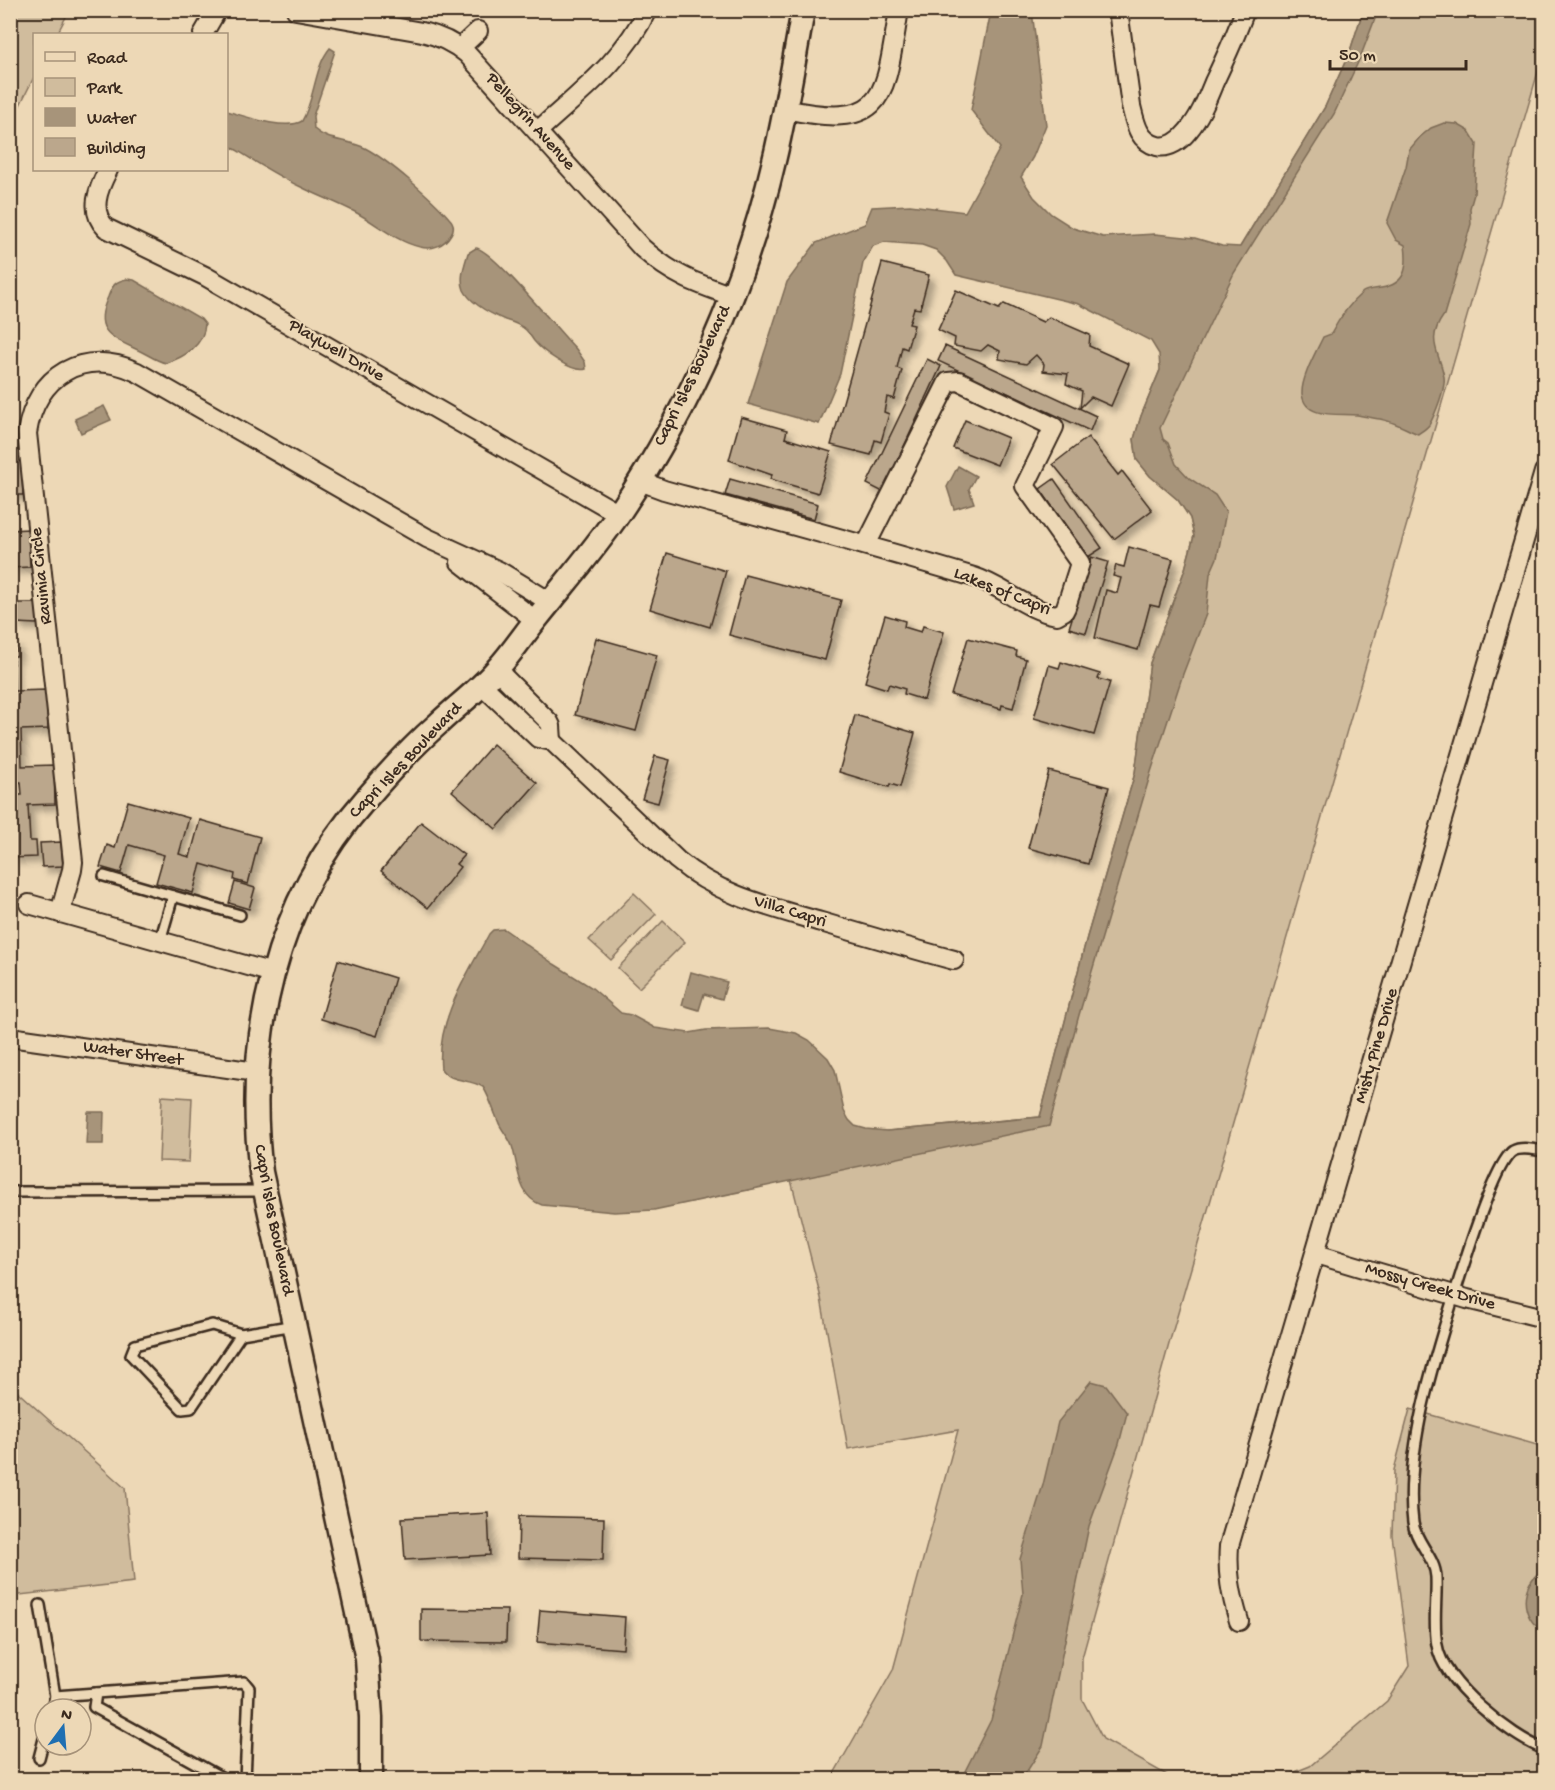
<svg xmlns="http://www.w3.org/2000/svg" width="1555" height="1790" viewBox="0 0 1555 1790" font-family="'Gochi Hand',sans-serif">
<defs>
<filter id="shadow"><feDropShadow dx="5.5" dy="5.5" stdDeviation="3" flood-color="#0004"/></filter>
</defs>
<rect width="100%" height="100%" fill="#edd8b6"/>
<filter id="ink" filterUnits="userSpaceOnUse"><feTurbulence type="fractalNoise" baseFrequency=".0167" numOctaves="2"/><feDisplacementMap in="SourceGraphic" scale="12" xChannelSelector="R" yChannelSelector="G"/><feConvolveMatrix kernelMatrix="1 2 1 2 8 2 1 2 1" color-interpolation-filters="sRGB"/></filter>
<g filter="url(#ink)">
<g fill="#d0bc9d" stroke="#86735e" stroke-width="1.5">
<path d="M 10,11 L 69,11 L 57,34 L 34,34 L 34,77 L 11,123 Z"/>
<path d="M 1363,11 L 1544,11 L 1544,51 L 1169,1344 L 1082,1658 L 1082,1699 L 1103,1739 L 1174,1779 L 831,1779 L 893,1670 L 958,1430 L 848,1449 L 821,1298 L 791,1180 L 887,1131 L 1040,1117 L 1087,937 L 1135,773 L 1150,663 L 1185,569 L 1194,536 L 1190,518 L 1178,500 L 1150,476 L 1137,460 L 1134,439 L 1141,416 L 1160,370 L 1240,247 L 1325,107 L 1350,51 Z"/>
<path d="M 634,893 L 656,914 L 611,960 L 589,940 Z"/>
<path d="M 663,921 L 685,942 L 639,988 L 618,968 Z"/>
<path d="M 162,1096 L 192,1098 L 189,1162 L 159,1161 Z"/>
<path d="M 11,1386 L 125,1488 L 134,1582 L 11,1596 Z"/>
<path d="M 1410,1409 L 1544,1447 L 1544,1779 L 1275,1780 L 1310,1766 L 1387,1701 L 1409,1666 L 1392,1535 L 1394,1470 Z"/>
</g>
<g fill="#a7947a" stroke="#7c6a55" stroke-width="1.5">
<path d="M 991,11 L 1032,11 L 1046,125 L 1033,157 L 1021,177 L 1034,197 L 1051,214 L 1073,228 L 1103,237 L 1155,234 L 1195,238 L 1222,246 L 1240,247 L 1325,107 L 1350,51 L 1363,11 L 1378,11 L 1360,58 L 1334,114 L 1234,273 L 1160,428 L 1163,439 L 1168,443 L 1176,464 L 1189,478 L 1215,495 L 1226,512 L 1217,558 L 1210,574 L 1206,614 L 1183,674 L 1151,772 L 1079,1015 L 1049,1126 L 654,1210 L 614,1212 L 542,1205 C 517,1197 519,1167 512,1146 C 509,1137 501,1130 498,1121 C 493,1110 490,1098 483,1087 C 469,1078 451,1083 441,1069 C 436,1020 467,975 489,934 L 493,930 L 504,929 L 554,964 L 591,987 L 621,1013 L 631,1015 L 655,1028 L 689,1033 L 706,1030 L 769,1028 L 796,1033 L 809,1040 L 828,1058 L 835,1070 L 844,1111 L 849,1120 L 855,1126 L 866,1129 L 887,1131 L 1040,1117 L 1087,937 L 1135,773 L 1150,663 L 1185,569 L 1194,536 L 1190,518 L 1178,500 L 1150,476 L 1137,460 L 1134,439 L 1141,416 L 1160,370 L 1159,354 L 1151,341 L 1079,304 L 956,275 L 947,261 L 936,250 L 922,245 L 884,242 L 873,246 L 863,263 L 840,374 L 819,424 L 748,404 L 787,282 L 816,243 L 865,224 L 872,207 L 910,205 L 965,212 L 1000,148 L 971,110 Z"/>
<path d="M 330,48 L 335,51 L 313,116 L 314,129 C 328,142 348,139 365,148 C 388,160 432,198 449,218 C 454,223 455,228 451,234 C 444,246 432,250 420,247 C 397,242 376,223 355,212 C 338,203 319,196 301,187 C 275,175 251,159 227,144 L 227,111 C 244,116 286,131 302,121 C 315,99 314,67 330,48 Z"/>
<path d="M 1444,123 L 1457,124 L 1469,131 L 1477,144 L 1474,194 L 1470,208 L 1471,224 L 1444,315 C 1425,341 1440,352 1444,377 C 1446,387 1435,415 1429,425 C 1426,429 1422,431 1418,434 C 1406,429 1393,421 1380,419 C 1372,418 1364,416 1357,415 C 1340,413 1305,420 1302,394 C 1301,378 1316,352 1323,337 L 1331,334 C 1339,319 1350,303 1363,292 C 1367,289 1375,289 1381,288 C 1406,284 1408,268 1405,245 L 1396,240 L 1387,223 L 1406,167 L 1409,150 L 1420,137 L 1431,128 Z"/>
<path d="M 476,248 C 492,249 560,333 576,349 L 585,362 L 586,369 C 572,373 543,352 534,341 C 531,337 529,333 526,330 C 521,325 512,322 505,320 C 491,314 471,304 464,290 C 459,278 465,264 468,253 Z"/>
<path d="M 127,279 L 134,280 L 201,319 L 205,324 C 204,345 185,357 166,363 C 156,361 149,355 140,351 C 114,338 91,333 108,297 C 112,286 115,281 127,279 Z"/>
<path d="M 104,406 L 111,420 L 81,433 L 75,419 Z"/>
<path d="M 958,466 L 976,476 L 969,489 L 974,503 L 954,509 L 947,487 Z"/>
<path d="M 691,972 L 727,982 L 722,999 L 704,994 L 699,1010 L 682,1005 Z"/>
<path d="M 88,1112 L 104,1112 L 103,1144 L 86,1144 Z"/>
<path d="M 1091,1381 L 1106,1385 L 1127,1413 L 1119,1444 L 1089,1526 L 1043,1746 L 1022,1779 L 961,1779 L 991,1720 L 1023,1594 L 1020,1559 L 1043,1485 L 1058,1422 Z"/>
<path d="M 1544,1570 L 1544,1631 C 1519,1619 1519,1582 1544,1570 Z"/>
</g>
<g fill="#bba78c" stroke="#3b2a1e" stroke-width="1.5" filter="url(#shadow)">
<path d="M 882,263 L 929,275 L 920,309 L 914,308 L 909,324 L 914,325 L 907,349 L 902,347 L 897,368 L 902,370 L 894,399 L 887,397 L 884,412 L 889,414 L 881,442 L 875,440 L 871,455 L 831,445 Z"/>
<path d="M 956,290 L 999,309 L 1004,304 L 1043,322 L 1049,317 L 1090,335 L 1089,346 L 1129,364 L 1111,406 L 1091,397 L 1080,408 L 1082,391 L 1066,384 L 1068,374 L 1043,371 L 1044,364 L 1036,355 L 1026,364 L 999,359 L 1000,351 L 988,345 L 981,351 L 954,346 L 955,338 L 938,330 Z"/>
<path d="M 945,346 L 1096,416 L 1090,431 L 938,361 Z"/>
<path d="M 927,359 L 941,366 L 883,492 L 867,484 Z"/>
<path d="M 741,417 L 787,430 L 785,438 L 831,452 L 818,493 L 770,479 L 772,475 L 729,460 Z"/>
<path d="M 965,420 L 1008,438 L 997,465 L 953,448 Z"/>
<path d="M 1088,437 L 1118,475 L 1122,471 L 1152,510 L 1114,539 L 1053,464 Z"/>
<path d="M 10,457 L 21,457 L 23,495 L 10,495 Z"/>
<path d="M 730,479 L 818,504 L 814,519 L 725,495 Z"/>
<path d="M 1054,479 L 1102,548 L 1088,557 L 1040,489 Z"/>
<path d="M 28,529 L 30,567 L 10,568 L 10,530 Z"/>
<path d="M 1129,547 L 1173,559 L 1159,607 L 1150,605 L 1138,650 L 1095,638 L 1106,590 L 1117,593 L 1121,578 L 1113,576 L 1116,565 L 1124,567 Z"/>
<path d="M 667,553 L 726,571 L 710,627 L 650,609 Z"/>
<path d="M 1091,557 L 1108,562 L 1086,633 L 1069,628 Z"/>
<path d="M 745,575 L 841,600 L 825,660 L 729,635 Z"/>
<path d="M 17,603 L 37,603 L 37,624 L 16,623 Z"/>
<path d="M 885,615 L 905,621 L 904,627 L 921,632 L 923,626 L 944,632 L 924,700 L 904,694 L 905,689 L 889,684 L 887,689 L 865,682 Z"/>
<path d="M 596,638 L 657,655 L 636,731 L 575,715 Z"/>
<path d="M 968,638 L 1017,651 L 1016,656 L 1026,659 L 1013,708 L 1002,705 L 1001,709 L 951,695 Z"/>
<path d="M 10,643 L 16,643 L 17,656 L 13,656 L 14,691 L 46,690 L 48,729 L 21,730 L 22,766 L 54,765 L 55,804 L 28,805 L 30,841 L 36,841 L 37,857 L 10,858 L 10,795 L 22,795 L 21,782 L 10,782 L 10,720 L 13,720 L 12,707 L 10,707 Z"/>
<path d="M 1061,662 L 1100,674 L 1098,679 L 1110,682 L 1094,735 L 1034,718 L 1049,665 L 1059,668 Z"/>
<path d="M 855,715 L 915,733 L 900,787 L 890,784 L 889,787 L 839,772 Z"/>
<path d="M 493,744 L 537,783 L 496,829 L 452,791 Z"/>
<path d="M 655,756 L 670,760 L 658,803 L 642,799 Z"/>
<path d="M 1049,771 L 1109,787 L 1088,864 L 1028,848 Z"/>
<path d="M 128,801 L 189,818 L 179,854 L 190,857 L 200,820 L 260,837 L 248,884 L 234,880 L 235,874 L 201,864 L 193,893 L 156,883 L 164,855 L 129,845 L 121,873 L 100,867 L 107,845 L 115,848 Z"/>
<path d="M 421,822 L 464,855 L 456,864 L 460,867 L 428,908 L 381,871 Z"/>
<path d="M 61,842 L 63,866 L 42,867 L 40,843 Z"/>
<path d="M 235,882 L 255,888 L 249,909 L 229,903 Z"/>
<path d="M 338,960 L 395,978 L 377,1036 L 321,1019 Z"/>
<path d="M 488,1513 L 490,1555 L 405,1560 L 402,1518 Z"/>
<path d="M 519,1516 L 604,1518 L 603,1560 L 518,1558 Z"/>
<path d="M 421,1609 L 507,1610 L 506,1642 L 421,1641 Z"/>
<path d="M 540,1610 L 625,1617 L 623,1649 L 537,1642 Z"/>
</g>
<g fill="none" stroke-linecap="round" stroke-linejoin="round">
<defs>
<g id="service">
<path d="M 104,876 L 173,896 L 160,941"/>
<path d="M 173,896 L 240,915"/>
<path d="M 1544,1151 C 1535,1150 1522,1146 1513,1151 C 1496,1162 1470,1245 1463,1267 C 1440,1341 1403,1446 1413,1523 C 1416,1543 1435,1557 1436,1577 C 1437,1599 1433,1623 1437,1645 C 1442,1682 1511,1737 1544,1749"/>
<path d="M 10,1192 L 264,1191"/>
<path d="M 212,1325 L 241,1334 L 191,1408 L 182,1409 L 131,1355 L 135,1345 Z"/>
<path d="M 241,1334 L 295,1325"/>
<path d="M 40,1605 L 55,1696 L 52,1709"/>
<path d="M 55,1696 L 96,1693"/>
<path d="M 39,1758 L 45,1735"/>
<path d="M 226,1780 L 94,1707 L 96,1693 L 244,1682 L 249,1688 L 245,1780"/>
</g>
<g id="minor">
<path d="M 296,10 L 422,32 C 440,36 453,42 467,54 L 642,248 C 672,275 695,283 732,296"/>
<path d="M 1118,10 L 1131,106 C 1135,122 1138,141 1157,146 C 1169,149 1181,140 1188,131 C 1200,117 1207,99 1214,82 C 1225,59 1236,35 1245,10"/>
<path d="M 203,34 L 217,10"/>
<path d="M 460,48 L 478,31"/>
<path d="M 785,109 C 888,131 884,97 899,10"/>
<path d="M 538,131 C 578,94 624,60 647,10"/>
<path d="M 108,170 C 98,189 89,211 106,228 L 205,276 L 619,514"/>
<path d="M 640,481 L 664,490 C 767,518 871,546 974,577 C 1003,586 1026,610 1057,615 L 1064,611 L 1066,607 L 1080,563 L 1025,486 L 1054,427 L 959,381 L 948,382 L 866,545"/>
<path d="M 460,562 L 535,620"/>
<path d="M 497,670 L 549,722 L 551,726 L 552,741"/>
<path d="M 482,685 L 538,738 L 552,741 L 677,860 C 718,895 770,907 821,922 C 865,935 909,948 954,960"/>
<path d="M 29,904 L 273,973"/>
<path d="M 60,913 L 72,870 L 73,862 L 27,433 C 36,375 83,347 137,372 L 427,538 L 499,571 L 550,602"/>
<path d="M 10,1037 L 256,1072"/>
<path d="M 1316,1254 L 1467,1299 L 1544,1318"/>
<path d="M 1239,1621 C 1231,1595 1227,1573 1229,1546 L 1544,472"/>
</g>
<path id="tertiary" d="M 371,1780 L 371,1718 L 367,1659 L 261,1172 C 244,1040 275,902 365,800 C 388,773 413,746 439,723 C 458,705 480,689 497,669 C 512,653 524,634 538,617 C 566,582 595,549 620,512 C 691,406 745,285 774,161 C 786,111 794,61 803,10"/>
</defs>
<use href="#service" stroke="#3b2a1e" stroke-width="14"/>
<use href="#minor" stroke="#3b2a1e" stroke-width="22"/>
<use href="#tertiary" stroke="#3b2a1e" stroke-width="27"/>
<use href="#service" stroke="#edd8b6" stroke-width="9"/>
<use href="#minor" stroke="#edd8b6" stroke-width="18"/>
<use href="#tertiary" stroke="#edd8b6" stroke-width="22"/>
</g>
</g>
<g text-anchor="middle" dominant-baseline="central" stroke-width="4.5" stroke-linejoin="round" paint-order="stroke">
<g font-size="18" fill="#3b2a1e" stroke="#edd8b6">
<text transform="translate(530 122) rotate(48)">Pellegrin Avenue</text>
<text transform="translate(336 351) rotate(30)">Playwell Drive</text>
<text transform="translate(693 376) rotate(-64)">Capri Isles Boulevard</text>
<text transform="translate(42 576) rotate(-96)">Ravinia Circle</text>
<text transform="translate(1002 592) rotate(22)">Lakes of Capri</text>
<text transform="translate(406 761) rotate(-46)">Capri Isles Boulevard</text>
<text transform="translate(790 912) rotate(17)">Villa Capri</text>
<text transform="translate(1377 1046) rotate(-74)">Misty Pine Drive</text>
<text transform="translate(133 1054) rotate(8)">Water Street</text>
<text transform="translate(273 1220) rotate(79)">Capri Isles Boulevard</text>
<text transform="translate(1430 1287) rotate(16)">Mossy Creek Drive</text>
</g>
</g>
<rect width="1555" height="1790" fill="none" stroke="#edd8b6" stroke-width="36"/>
<rect x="18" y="18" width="1519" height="1754" fill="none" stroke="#3b2a1e" stroke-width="2" filter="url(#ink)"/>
<rect x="33" y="33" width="195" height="138" fill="#edd8b6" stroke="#a69279" stroke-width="1.5"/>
<rect x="45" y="52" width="30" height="9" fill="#edd8b6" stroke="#a69279" stroke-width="1.5"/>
<text x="87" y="63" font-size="18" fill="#3b2a1e">Road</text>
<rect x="45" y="78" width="30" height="18" fill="#d0bc9d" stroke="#a69279" stroke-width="1.5"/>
<text x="87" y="93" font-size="18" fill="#3b2a1e">Park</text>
<rect x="45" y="108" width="30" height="18" fill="#a7947a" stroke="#a69279" stroke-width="1.5"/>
<text x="87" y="123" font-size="18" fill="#3b2a1e">Water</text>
<rect x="45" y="138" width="30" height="18" fill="#bba78c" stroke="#a69279" stroke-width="1.5"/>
<text x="87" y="153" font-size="18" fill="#3b2a1e">Building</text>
<g transform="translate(63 1727) rotate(16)"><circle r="28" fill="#edd8b6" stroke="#a69279" stroke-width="1.5"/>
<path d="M0-4.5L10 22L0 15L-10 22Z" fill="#1f6fb2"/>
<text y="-9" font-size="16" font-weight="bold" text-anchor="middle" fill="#3b2a1e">N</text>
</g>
<path d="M1330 60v9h136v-9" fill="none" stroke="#3b2a1e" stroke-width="3"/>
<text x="1339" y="60" font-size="18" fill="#3b2a1e" stroke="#edd8b6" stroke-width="4.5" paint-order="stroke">50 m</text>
</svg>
